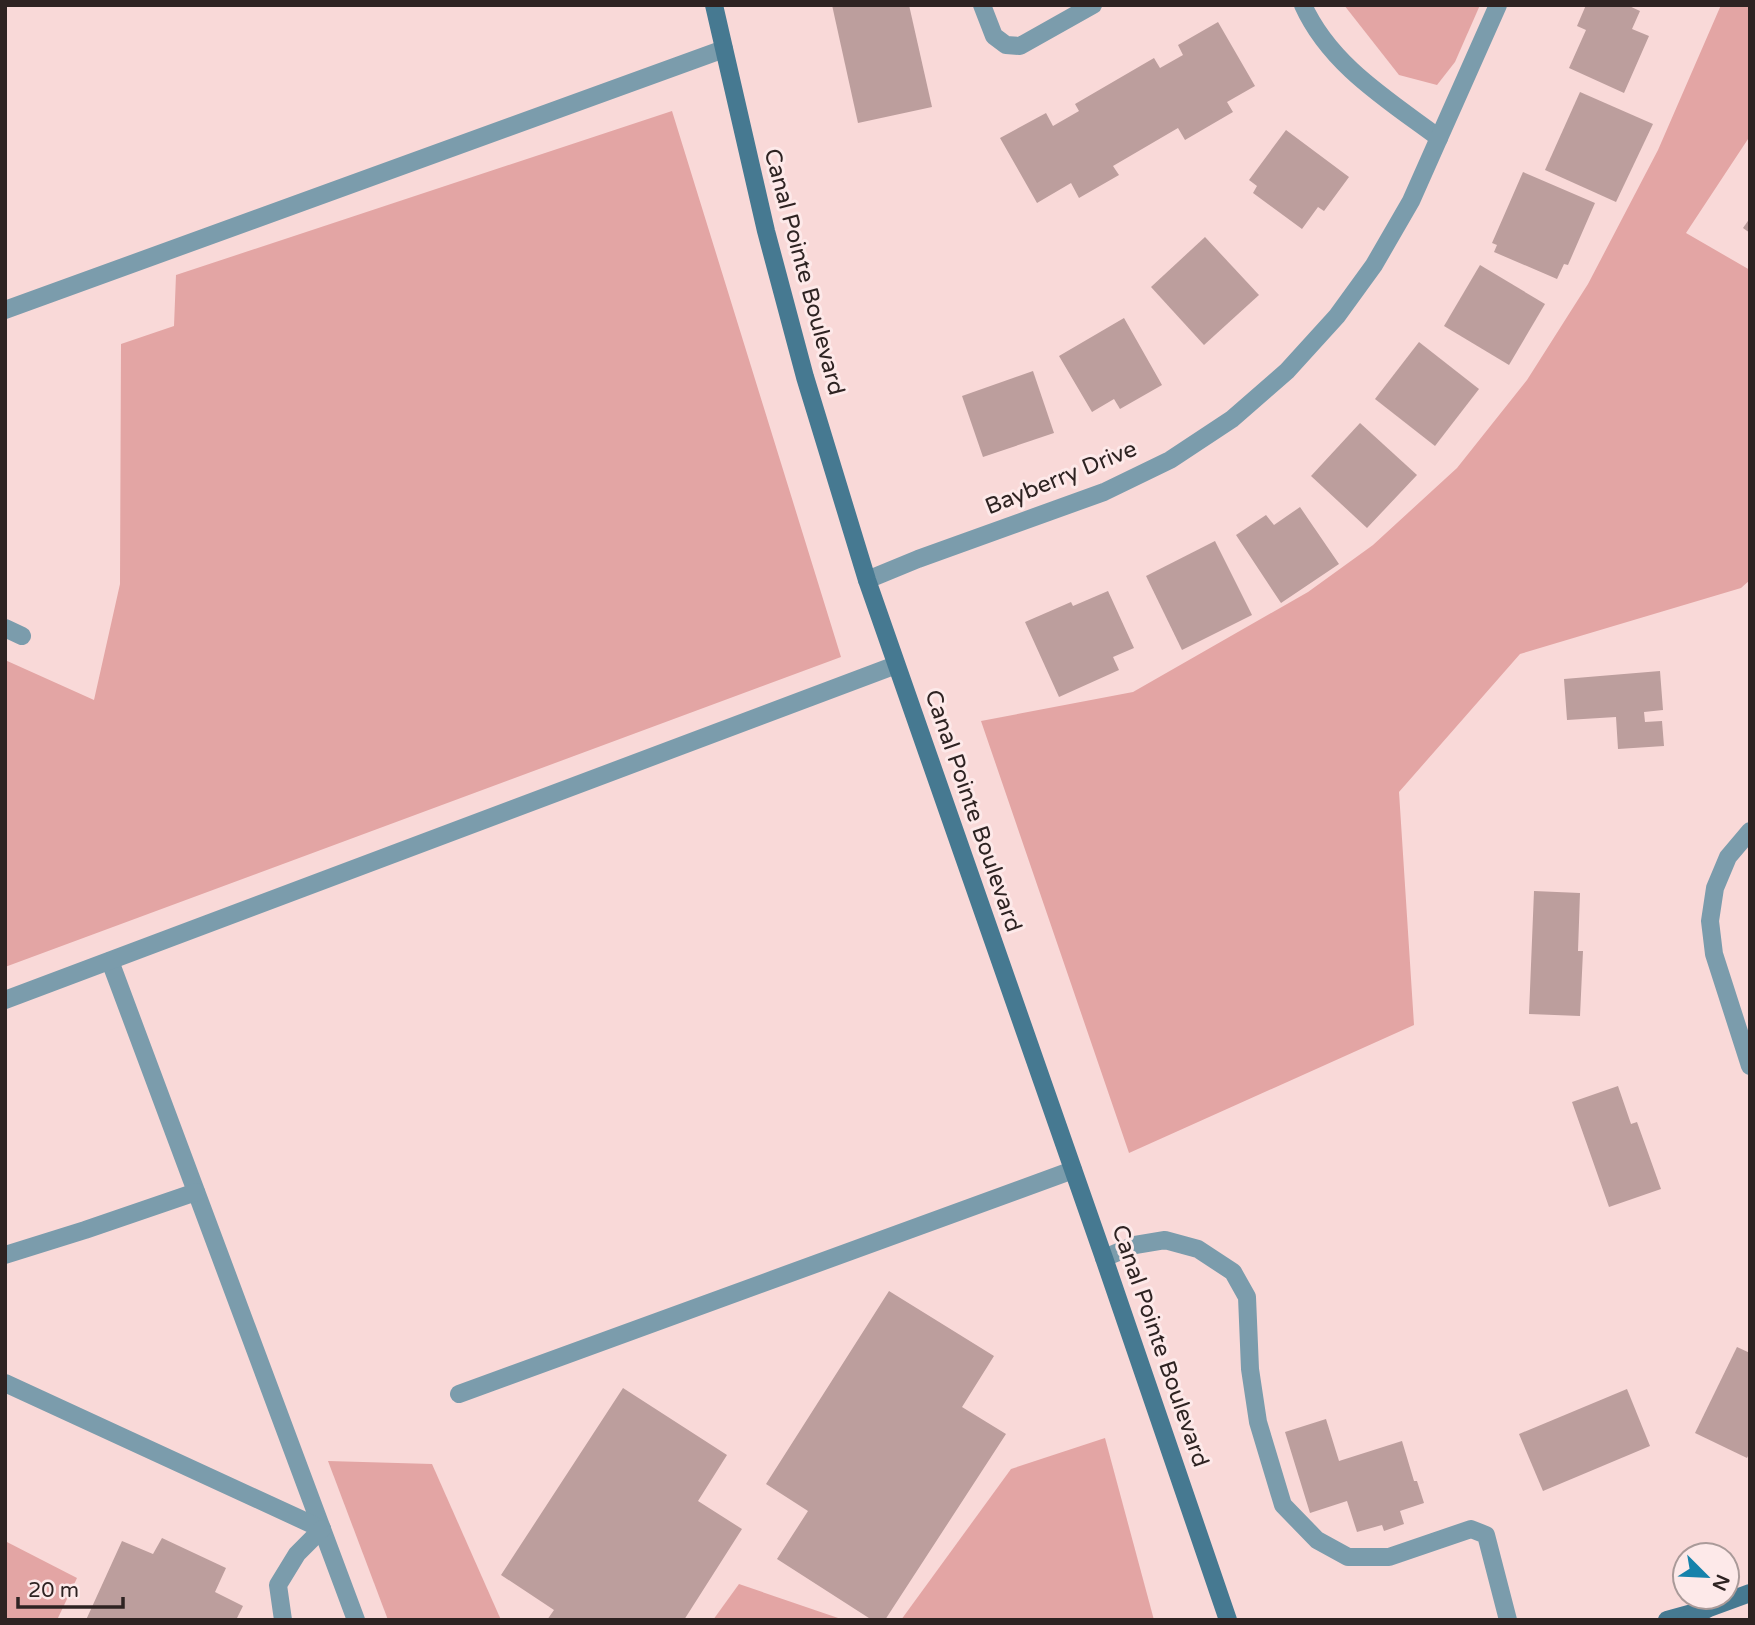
<svg xmlns="http://www.w3.org/2000/svg" width="1755" height="1625" viewBox="0 0 1755 1625" font-family="'Varela Round',sans-serif">
<rect width="100%" height="100%" fill="#f9d9d8"/>
<g fill="#e3a5a4">
<path d="M 1344,5 L 1480,5 L 1455,62 L 1437,85 L 1399,75 Z"/>
<path d="M 1721,5 L 1750,5 L 1750,136 L 1686,233 L 1750,270 L 1750,580 L 1741,588 L 1520,654 L 1399,792 L 1414,1025 L 1129,1153 L 981,721 L 1133,692 L 1308,592 L 1373,545 L 1457,468 L 1527,380 L 1588,284 L 1658,150 Z"/>
<path d="M 672,111 L 841,657 L 5,967 L 5,660 L 94,700 L 120,584 L 121,344 L 174,326 L 176,275 Z"/>
<path d="M 1105,1438 L 1154,1620 L 901,1620 L 1011,1469 Z"/>
<path d="M 328,1461 L 432,1464 L 501,1620 L 388,1620 Z"/>
<path d="M 5,1541 L 77,1578 L 57,1620 L 5,1620 Z"/>
<path d="M 739,1584 L 844,1620 L 713,1620 Z"/>
</g>
<g fill="#bc9e9d">
<path d="M 832,5 L 909,5 L 932,107 L 858,123 Z"/>
<path d="M 1586,5 L 1627,5 L 1640,11 L 1632,29 L 1649,36 L 1624,93 L 1569,68 L 1586,30 L 1577,26 Z"/>
<path d="M 1218,22 L 1255,86 L 1227,102 L 1233,112 L 1185,140 L 1178,128 L 1113,166 L 1119,175 L 1079,198 L 1071,183 L 1037,203 L 1000,138 L 1046,113 L 1053,126 L 1079,111 L 1075,104 L 1154,58 L 1160,68 L 1183,55 L 1178,45 Z"/>
<path d="M 1580,92 L 1653,124 L 1616,202 L 1545,170 Z"/>
<path d="M 1286,130 L 1349,177 L 1324,211 L 1318,207 L 1302,229 L 1253,193 L 1257,186 L 1249,180 Z"/>
<path d="M 1523,172 L 1595,203 L 1568,265 L 1564,264 L 1557,279 L 1494,252 L 1497,245 L 1492,243 Z"/>
<path d="M 1750,218 L 1750,233 L 1743,228 Z"/>
<path d="M 1205,237 L 1259,295 L 1204,345 L 1151,287 Z"/>
<path d="M 1480,265 L 1545,304 L 1509,365 L 1444,326 Z"/>
<path d="M 1124,318 L 1162,385 L 1120,409 L 1114,399 L 1092,412 L 1059,356 Z"/>
<path d="M 1419,342 L 1479,389 L 1435,446 L 1375,399 Z"/>
<path d="M 1033,371 L 1054,433 L 983,457 L 962,396 Z"/>
<path d="M 1360,423 L 1417,475 L 1367,528 L 1311,476 Z"/>
<path d="M 1300,507 L 1339,564 L 1281,603 L 1236,535 L 1266,515 L 1274,525 Z"/>
<path d="M 1215,541 L 1252,615 L 1182,650 L 1146,576 Z"/>
<path d="M 1108,591 L 1134,648 L 1113,657 L 1119,670 L 1059,697 L 1025,622 L 1071,602 L 1073,606 Z"/>
<path d="M 1660,671 L 1663,710 L 1644,712 L 1645,722 L 1662,721 L 1664,746 L 1618,749 L 1616,717 L 1567,720 L 1564,679 Z"/>
<path d="M 1534,891 L 1580,893 L 1578,951 L 1583,951 L 1580,1016 L 1529,1014 Z"/>
<path d="M 1618,1086 L 1631,1124 L 1637,1122 L 1661,1189 L 1609,1207 L 1572,1102 Z"/>
<path d="M 889,1291 L 994,1356 L 962,1407 L 1006,1434 L 885,1620 L 872,1620 L 777,1559 L 808,1511 L 766,1484 Z"/>
<path d="M 1737,1347 L 1750,1353 L 1750,1452 L 1747,1458 L 1695,1433 Z"/>
<path d="M 623,1388 L 727,1455 L 698,1501 L 742,1529 L 684,1620 L 547,1620 L 554,1610 L 501,1575 Z"/>
<path d="M 1627,1389 L 1650,1446 L 1543,1491 L 1519,1434 Z"/>
<path d="M 1326,1419 L 1339,1461 L 1402,1441 L 1414,1481 L 1417,1481 L 1424,1503 L 1400,1511 L 1404,1524 L 1384,1531 L 1382,1525 L 1357,1532 L 1347,1501 L 1310,1513 L 1285,1432 Z"/>
<path d="M 162,1538 L 226,1568 L 215,1592 L 243,1606 L 236,1620 L 86,1620 L 122,1541 L 153,1554 Z"/>
</g>
<g fill="none" stroke-linecap="round" stroke-linejoin="round">
<g stroke="#7b9cac" stroke-width="18">
<path d="M 5,310 L 724,49"/>
<path d="M 5,628 L 22,636"/>
<path d="M 110,961 L 356,1620"/>
<path d="M 5,1000 L 896,665"/>
<path d="M 5,1255 L 85,1230 L 196,1192"/>
<path d="M 1104,1258 L 1135,1245 L 1165,1240 L 1198,1249 L 1233,1272 L 1247,1297 L 1250,1369 L 1258,1422 L 1283,1505 L 1317,1540 L 1348,1557 L 1389,1557 L 1471,1529 L 1486,1535 L 1508,1620"/>
<path d="M 5,1383 L 322,1529"/>
<path d="M 459,1394 L 1073,1170"/>
<path d="M 283,1620 L 278,1585 L 297,1554 L 322,1529"/>
</g>
<g stroke="#7b9cac" stroke-width="18">
<path d="M 982,5 L 994,36 L 1006,45 L 1020,46 L 1093,5"/>
<path d="M 1303,5 C 1330,65 1388,100 1439,138"/>
<path d="M 867,580 L 918,559 L 1104,492 L 1170,460 L 1232,419 L 1287,371 L 1337,316 L 1374,265 L 1411,201 L 1498,5"/>
<path d="M 1750,831 L 1728,857 L 1715,888 L 1710,921 L 1714,954 L 1750,1066"/>
</g>
<g stroke="#467991" stroke-width="18">
<path d="M 714,5 L 766,231 L 805,377 L 867,580 L 1104,1258 L 1228,1620"/>
<path d="M 1667,1620 L 1696,1612"/>
<path d="M 1686,1620 L 1709,1608 L 1750,1593"/>
</g>
</g>
<g text-anchor="middle" dominant-baseline="central" stroke-width="6" stroke-linejoin="round" paint-order="stroke">
<g font-size="23" fill="#2e2322" stroke="#fde9e9">
<text transform="translate(804 272) rotate(75)">Canal Pointe Boulevard</text>
<text transform="translate(1061 478) rotate(-22)">Bayberry Drive</text>
<text transform="translate(973 811) rotate(71)">Canal Pointe Boulevard</text>
<text transform="translate(1160 1346) rotate(71)">Canal Pointe Boulevard</text>
</g>
</g>
<rect width="1755" height="1625" fill="none" stroke="#2e2322" stroke-width="14"/>
<g transform="translate(1706 1576) rotate(114)"><circle r="33" fill="#fde9e9" stroke="#aa9a99" stroke-width="2"/>
<path d="M0-5L12 26L0 18L-12 26Z" fill="#1682ab"/>
<text y="-10" font-size="19" font-weight="bold" text-anchor="middle" fill="#2e2322">N</text>
</g>
<path d="M18 1597v10h105v-10" fill="none" stroke="#2e2322" stroke-width="3.5"/>
<text x="28" y="1597" font-size="21" fill="#2e2322" stroke="#fde9e9" stroke-width="5" paint-order="stroke">20 m</text>
</svg>
